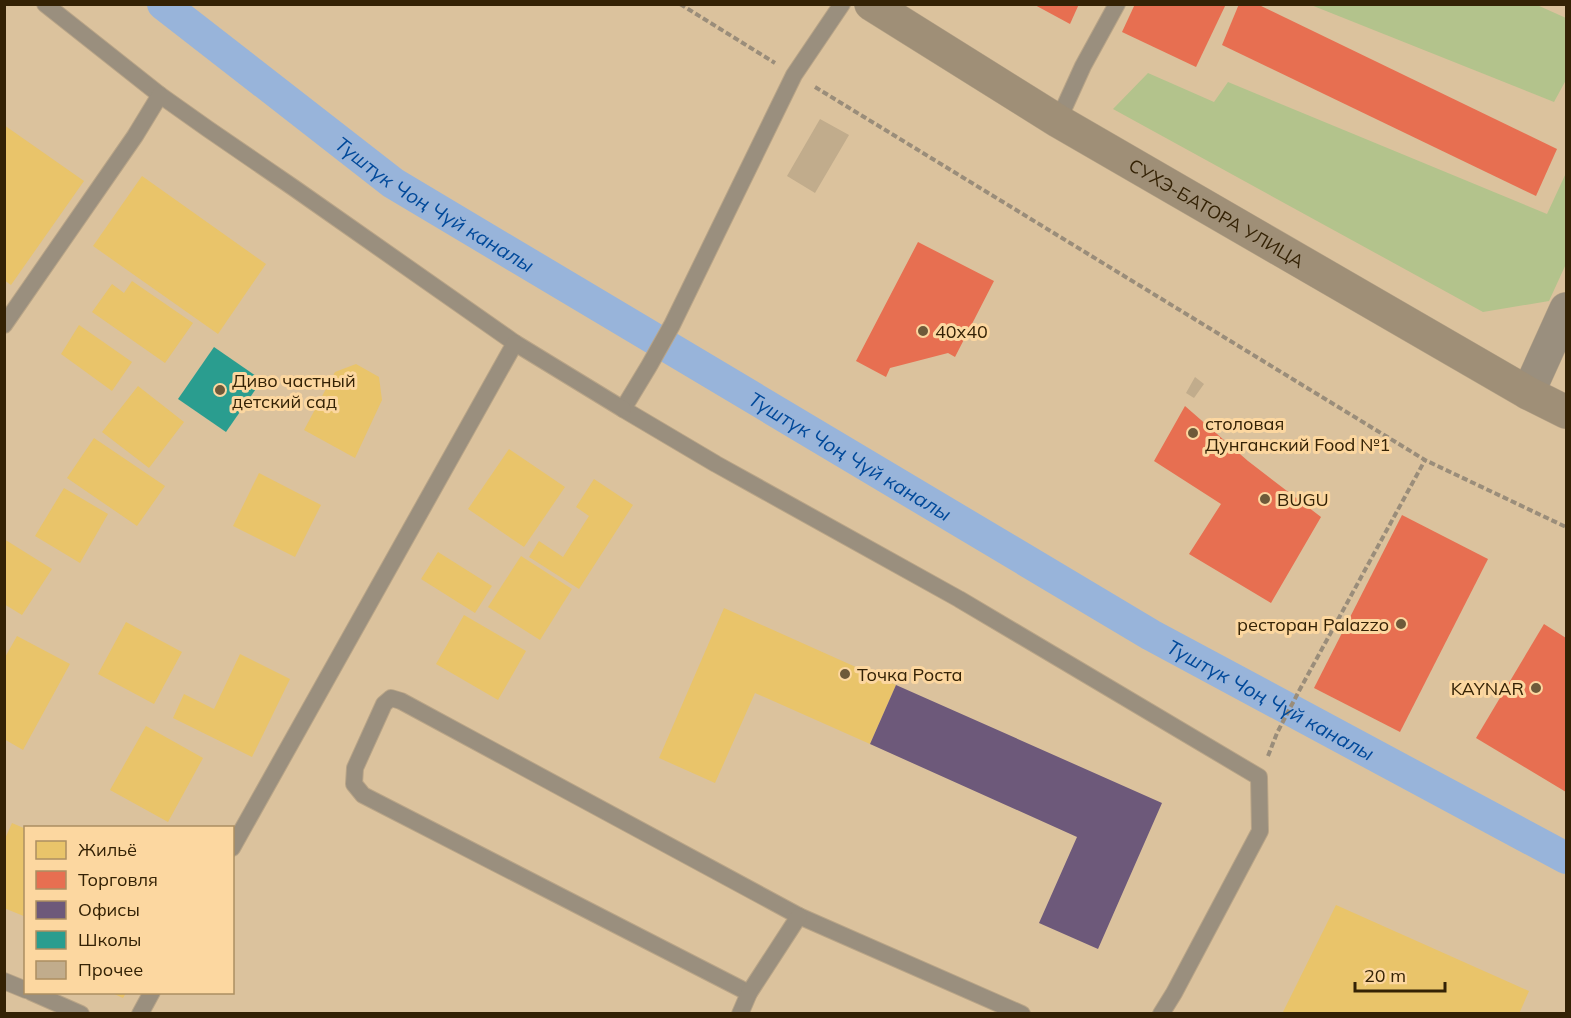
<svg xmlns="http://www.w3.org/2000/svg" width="1571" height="1018" viewBox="0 0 1571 1018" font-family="Mulish,sans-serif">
<rect width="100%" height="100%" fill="#dbc29d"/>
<g fill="#b3c38c">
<path d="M 1311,5 L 1537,5 L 1566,18 L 1566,80 L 1554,102 Z"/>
<path d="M 1148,73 L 1214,102 L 1228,82 L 1547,214 L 1566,173 L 1566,264 L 1549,301 L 1483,312 L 1113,109 Z"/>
</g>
<g fill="#e9c46a">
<path d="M 4,125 L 84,181 L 11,285 L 4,280 Z"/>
<path d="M 142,176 L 266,264 L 218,334 L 93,246 Z"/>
<path d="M 132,281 L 193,323 L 165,363 L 92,312 L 112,284 L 124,293 Z"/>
<path d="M 79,325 L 132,362 L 112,391 L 61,354 Z"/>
<path d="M 356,364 L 379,377 L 382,400 L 355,458 L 304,430 L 335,372 Z"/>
<path d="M 138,386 L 184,422 L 149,468 L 102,432 Z"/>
<path d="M 94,438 L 165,486 L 137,526 L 67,478 Z"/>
<path d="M 509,449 L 565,487 L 524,547 L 468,509 Z"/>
<path d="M 259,473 L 321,505 L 295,557 L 233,526 Z"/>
<path d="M 594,479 L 633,505 L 579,589 L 529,557 L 539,541 L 563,557 L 589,516 L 576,507 Z"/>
<path d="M 64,488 L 108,514 L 80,563 L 35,536 Z"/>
<path d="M 4,539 L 52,569 L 22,615 L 4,604 Z"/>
<path d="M 438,552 L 492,586 L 475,613 L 421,579 Z"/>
<path d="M 521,556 L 572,589 L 540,640 L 488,607 Z"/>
<path d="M 724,608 L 896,685 L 870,744 L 755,693 L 715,783 L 659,758 Z"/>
<path d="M 464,615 L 526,651 L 498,700 L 436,664 Z"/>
<path d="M 126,622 L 182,652 L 154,704 L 98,674 Z"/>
<path d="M 17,636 L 70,664 L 23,750 L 4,739 L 4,659 Z"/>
<path d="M 240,654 L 290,679 L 252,757 L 173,718 L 184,694 L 214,709 Z"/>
<path d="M 146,726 L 203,758 L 168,822 L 110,790 Z"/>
<path d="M 12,823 L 26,829 L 26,917 L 4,908 L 4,841 Z"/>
<path d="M 1336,905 L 1529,991 L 1519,1014 L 1282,1014 Z"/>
<path d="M 112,993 L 126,993 L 123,998 Z"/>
</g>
<g fill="#e76f51">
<path d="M 1033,4 L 1079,4 L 1070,24 Z"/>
<path d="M 1135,4 L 1226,4 L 1196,67 L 1122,32 Z"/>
<path d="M 1239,4 L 1257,4 L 1557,149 L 1536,196 L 1222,45 Z"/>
<path d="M 918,242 L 994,281 L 955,357 L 948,353 L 890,368 L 886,377 L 856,361 Z"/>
<path d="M 1185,406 L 1248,461 L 1321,517 L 1271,603 L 1189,554 L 1221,504 L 1154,461 Z"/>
<path d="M 1402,515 L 1488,559 L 1400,732 L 1314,688 Z"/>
<path d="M 1544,624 L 1566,638 L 1566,792 L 1476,738 Z"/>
</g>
<path fill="#6d597a" d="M 896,685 L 1162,803 L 1098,949 L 1039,923 L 1077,837 L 870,744 Z"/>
<path fill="#2a9d8f" d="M 214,347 L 262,380 L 226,432 L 178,399 Z"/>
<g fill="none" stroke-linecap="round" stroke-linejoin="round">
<path stroke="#98b4da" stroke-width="32" id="s1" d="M 163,4 L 393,183 L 1151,635 L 1566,858"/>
</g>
<g fill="#c1ac8c">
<path d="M 820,119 L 849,135 L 815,193 L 787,176 Z"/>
<path d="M 1195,377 L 1204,384 L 1194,398 L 1186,393 Z"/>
</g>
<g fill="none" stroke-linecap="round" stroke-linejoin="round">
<defs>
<g id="service">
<path d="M 45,4 L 160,95"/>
<path d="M 842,4 L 794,75 L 672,325 L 649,366 L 623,409 L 716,464 L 959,599 L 1259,777 L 1260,831 L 1174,993 L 1161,1014"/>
<path d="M 1058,121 L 1083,66 L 1117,4"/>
<path d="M 4,325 L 135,136 L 160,95 L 208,129 L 294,188 L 515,343"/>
<path d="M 232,848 L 515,343 L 623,409"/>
<path d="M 4,981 L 26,990"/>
<path d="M 31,992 L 81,1014"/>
<path d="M 749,993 L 363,795 L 354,784 L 355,768 L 384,704 L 391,698 L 401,701 L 799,916 L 1022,1014"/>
<path d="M 140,1014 L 152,992"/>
<path d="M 740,1014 L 749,993 L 799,916"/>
</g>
<path id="minor" d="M 1528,393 L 1566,309"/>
<g id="primary">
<path id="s2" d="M 871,4 L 1058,121 L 1528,393 L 1566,412"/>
</g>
</defs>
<use href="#service" stroke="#b8a487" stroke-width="18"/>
<use href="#minor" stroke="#b8a487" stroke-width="34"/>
<use href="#primary" stroke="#b8a487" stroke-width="34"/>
<g stroke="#9a8d7a" stroke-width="4" stroke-dasharray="6 3" stroke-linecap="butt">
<path d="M 680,4 L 775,63"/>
<path d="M 815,87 L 1425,460 L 1566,527"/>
<path d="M 1268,756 L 1277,733 L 1299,691 L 1425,460"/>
</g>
<use href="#service" stroke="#9a8f7e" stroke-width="16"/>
<use href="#minor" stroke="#9a8f7e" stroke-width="33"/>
<use href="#primary" stroke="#9f8f77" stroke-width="33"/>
</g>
<g fill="#6e5a3a" stroke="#fcd7a0" stroke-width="2">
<circle cx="923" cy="331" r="6"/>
<circle cx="220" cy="390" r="6"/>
<circle cx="1193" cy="433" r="6"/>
<circle cx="1265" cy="499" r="6"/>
<circle cx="1401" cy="624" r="6"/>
<circle cx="845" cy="674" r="6"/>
<circle cx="1536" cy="688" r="6"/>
</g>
<g text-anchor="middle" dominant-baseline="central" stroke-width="6" stroke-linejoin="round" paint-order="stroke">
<g font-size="18" fill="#342205" stroke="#fcd7a0">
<text stroke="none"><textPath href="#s2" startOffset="404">СУХЭ-БАТОРА УЛИЦА</textPath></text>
</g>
<g font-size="18" fill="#342205" stroke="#fcd7a0" text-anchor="start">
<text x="935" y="331">40x40</text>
<text x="232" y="380">Диво частный<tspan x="232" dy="21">детский сад</tspan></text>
<text x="1205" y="423">столовая<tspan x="1205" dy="21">Дунганский Food №1</tspan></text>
<text x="1277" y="499">BUGU</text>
<text x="1389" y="624" text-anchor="end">ресторан Palazzo</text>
<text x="857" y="674">Точка Роста</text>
<text x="1524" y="688" text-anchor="end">KAYNAR</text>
</g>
<g font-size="20" font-style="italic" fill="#01499a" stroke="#fcd7a0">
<text stroke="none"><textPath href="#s1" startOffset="338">Түштүк Чоң Чүй каналы</textPath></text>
<text stroke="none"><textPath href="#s1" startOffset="824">Түштүк Чоң Чүй каналы</textPath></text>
<text stroke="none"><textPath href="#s1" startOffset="1310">Түштүк Чоң Чүй каналы</textPath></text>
</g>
</g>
<rect width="1571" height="1018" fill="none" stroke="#342205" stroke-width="12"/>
<rect x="24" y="826" width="210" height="168" fill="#fcd7a0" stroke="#ac8f62" stroke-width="1.5"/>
<rect x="36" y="841" width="30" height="18" fill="#e9c46a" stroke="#ac8f62" stroke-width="1.5"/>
<text x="78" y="856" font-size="18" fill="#342205">Жильё</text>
<rect x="36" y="871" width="30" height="18" fill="#e76f51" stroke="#ac8f62" stroke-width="1.5"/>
<text x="78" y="886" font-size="18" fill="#342205">Торговля</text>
<rect x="36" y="901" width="30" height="18" fill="#6d597a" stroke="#ac8f62" stroke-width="1.5"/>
<text x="78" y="916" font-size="18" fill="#342205">Офисы</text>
<rect x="36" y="931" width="30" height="18" fill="#2a9d8f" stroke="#ac8f62" stroke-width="1.5"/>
<text x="78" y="946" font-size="18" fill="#342205">Школы</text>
<rect x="36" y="961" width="30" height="18" fill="#c1ac8c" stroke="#ac8f62" stroke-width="1.5"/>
<text x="78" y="976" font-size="18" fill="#342205">Прочее</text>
<path d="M1355 982v9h90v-9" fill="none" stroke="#342205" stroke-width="3"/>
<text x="1364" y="982" font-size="18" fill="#342205" stroke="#fcd7a0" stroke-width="4.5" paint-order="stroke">20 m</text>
</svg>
